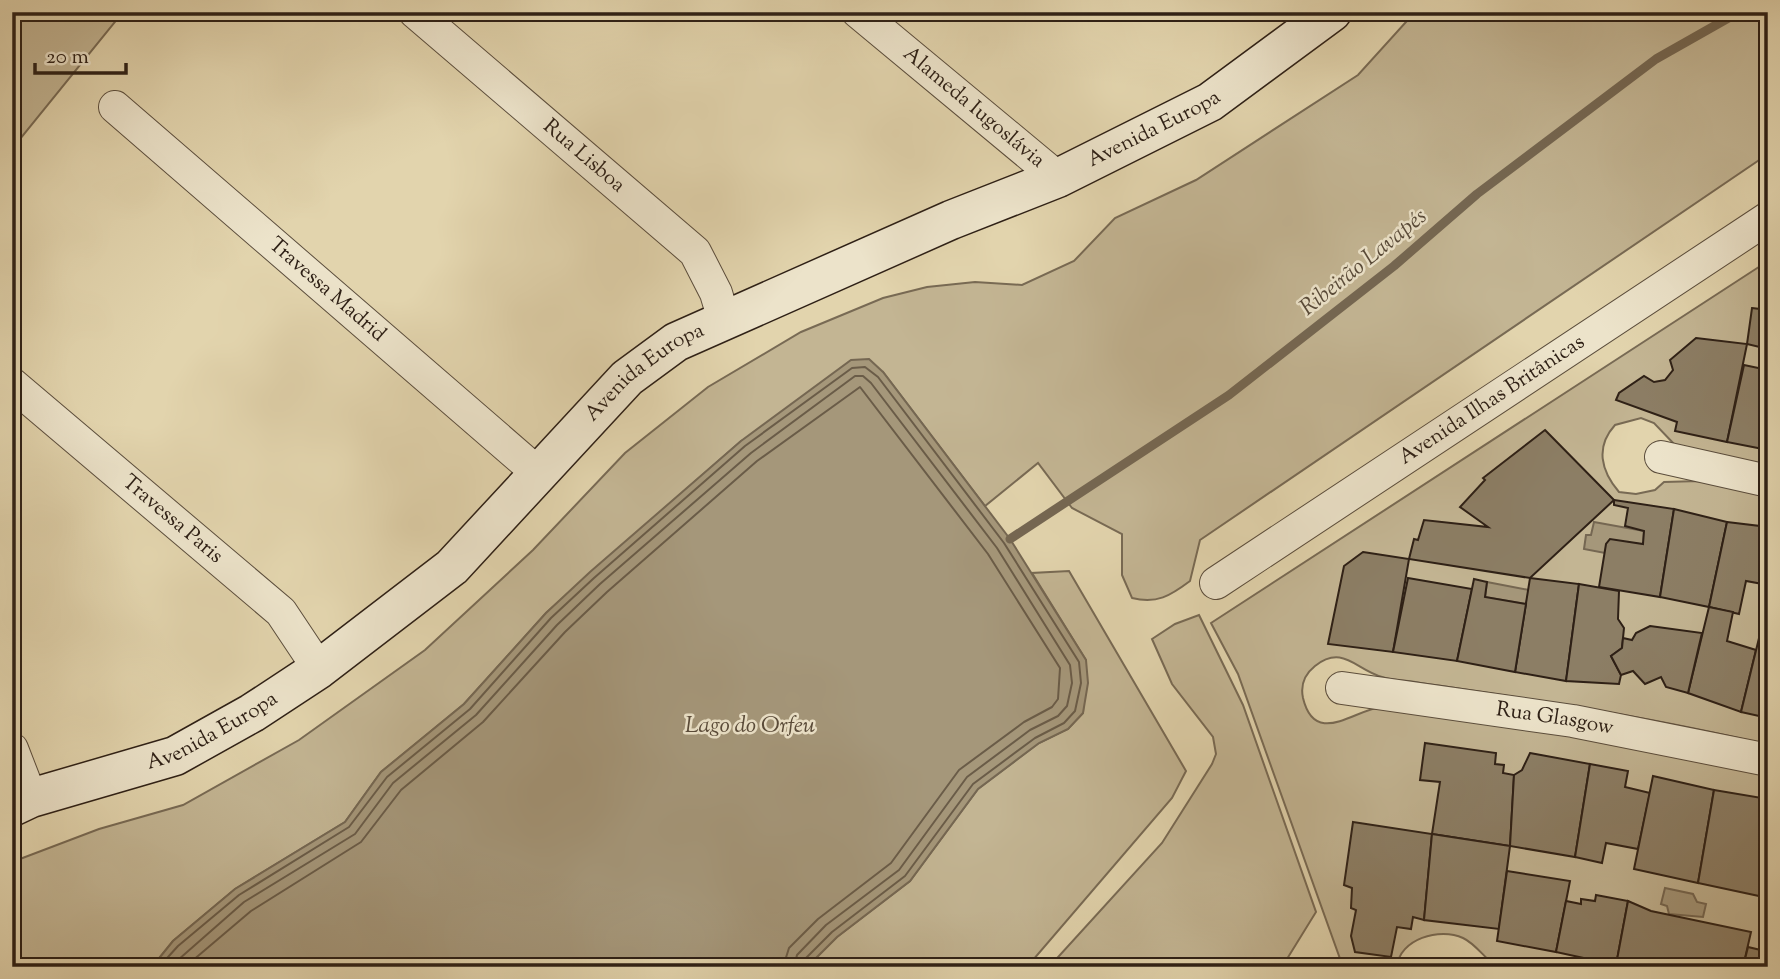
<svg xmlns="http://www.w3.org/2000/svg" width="1780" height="979" viewBox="0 0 1780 979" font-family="'Sorts Mill Goudy',serif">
<rect width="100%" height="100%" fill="#e2d4ad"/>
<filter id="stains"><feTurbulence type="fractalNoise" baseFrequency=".00286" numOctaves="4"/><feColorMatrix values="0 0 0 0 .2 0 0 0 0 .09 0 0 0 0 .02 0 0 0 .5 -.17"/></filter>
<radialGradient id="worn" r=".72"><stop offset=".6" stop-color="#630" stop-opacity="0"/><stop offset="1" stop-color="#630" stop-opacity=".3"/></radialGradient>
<g fill="#c3b593" stroke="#786a54" stroke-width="2">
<path d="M 12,12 L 113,12 L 119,17 L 12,149 Z"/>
<path d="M 1415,12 L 1768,12 L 1768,154 L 1200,540 L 1190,581 C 1170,596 1157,604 1132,598 L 1122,575 L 1122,534 L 1072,508 L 1038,463 L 985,506 L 883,372 L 741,441 L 546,613 L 464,704 L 381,772 L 345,822 L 235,889 L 173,941 L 152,967 L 12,967 L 12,862 L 99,829 L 183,805 L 299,740 L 425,650 L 533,550 L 625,453 L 708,387 L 801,332 L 883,298 L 927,287 L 975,282 L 1022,285 L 1074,261 L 1115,218 L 1196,180 L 1358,75 Z"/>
<path d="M 1768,261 L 1768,469 L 1676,446 L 1654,423 L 1641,418 L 1615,425 C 1595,447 1601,471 1619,492 L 1636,494 L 1655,490 L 1664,482 L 1700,481 L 1768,496 L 1768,745 C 1649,716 1528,699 1408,681 C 1399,680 1390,680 1382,677 C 1356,670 1343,644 1315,666 C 1305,674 1300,684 1303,698 C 1315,748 1355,709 1382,707 C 1397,706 1414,709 1429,710 L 1768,771 L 1768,967 L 1497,967 C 1485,959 1476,944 1463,938 C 1440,927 1399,939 1397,967 L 1343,967 L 1238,674 L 1211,623 Z"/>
<path d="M 1069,571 L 1186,771 L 1172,798 L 1027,967 L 807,967 L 837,937 L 910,881 L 978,789 L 1039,743 L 1068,729 L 1083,713 L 1086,660 L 1032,573 Z"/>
<path d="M 1199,615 L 1243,705 L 1316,912 L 1282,967 L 1049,967 L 1162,843 L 1212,764 L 1216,754 L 1213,737 L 1172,684 L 1152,639 L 1175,624 Z"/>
</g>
<g fill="#a5977a" stroke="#756752" stroke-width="2">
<path d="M 869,359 L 883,372 L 1010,539 L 1086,660 L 1088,683 L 1083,713 L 1068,729 L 1039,743 L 978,789 L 910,881 L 837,937 L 807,967 L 152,967 L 173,941 L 235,889 L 345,822 L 381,772 L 464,704 L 546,613 L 590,572 L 741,441 L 851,360 Z"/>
<path d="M 1594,522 L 1644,531 L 1643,544 L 1605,553 L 1584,549 L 1586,535 L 1591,535 Z"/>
<path d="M 1487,582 L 1529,590 L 1526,604 L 1485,597 Z"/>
<path d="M 1665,888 L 1693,894 L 1697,902 L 1706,904 L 1703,917 L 1669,914 L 1667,906 L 1661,904 Z"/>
</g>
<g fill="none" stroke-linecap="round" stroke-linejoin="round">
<g stroke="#6a5c48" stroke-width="2">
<path d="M 159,967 L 178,946 L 239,895 L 349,827 L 387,777 L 470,709 L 551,618 L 594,578 L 745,446 L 852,368 L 865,367 L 878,377 L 1004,543 L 1079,662 L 1081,683 L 1075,711 L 1064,723 L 1035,738 L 973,784 L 905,876 L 832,932 L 805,959 L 803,967"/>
<path d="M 170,967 L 244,902 L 355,834 L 393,783 L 476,715 L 557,625 L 600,584 L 751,453 L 855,376 L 863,376 L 871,383 L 997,548 L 1070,665 L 1072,683 L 1067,706 L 1058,716 L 1030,730 L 967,777 L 899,870 L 826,925 L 797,955 L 794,967"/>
<path d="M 185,967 L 251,911 L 361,842 L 401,790 L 483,722 L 565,632 L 607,592 L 757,461 L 860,387 L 988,554 L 1060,668 L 1058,699 L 1052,707 L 1024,722 L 959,770 L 891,863 L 818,919 L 789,948 L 783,967"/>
</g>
<path stroke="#756752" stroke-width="9" d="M 1010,539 L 1229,395 L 1394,266 L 1477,194 L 1656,59 L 1739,12"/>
</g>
<g fill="#8c7e65" stroke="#2e2016" stroke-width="2">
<path d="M 1752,308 L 1768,310 L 1768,349 L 1747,344 Z"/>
<path d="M 1696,338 L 1747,344 L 1727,442 L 1675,431 L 1677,422 L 1616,400 L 1619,393 L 1644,376 L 1654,382 L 1665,380 L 1673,370 L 1670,360 Z"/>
<path d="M 1744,365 L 1768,370 L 1768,450 L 1727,442 Z"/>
<path d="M 1545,430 L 1614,500 L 1530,578 L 1409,559 L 1414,539 L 1418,540 L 1424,520 L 1488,527 L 1460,507 L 1485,480 L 1483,478 Z"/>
<path d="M 1614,500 L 1674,509 L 1660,597 L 1599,587 L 1606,544 L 1610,539 L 1643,544 L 1644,531 L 1625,526 L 1628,508 L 1614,505 Z"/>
<path d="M 1674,509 L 1727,522 L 1709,607 L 1660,597 Z"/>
<path d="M 1727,522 L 1768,527 L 1768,585 L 1746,581 L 1739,614 L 1709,607 Z"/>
<path d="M 1363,552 L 1409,559 L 1393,652 L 1328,644 L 1344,566 Z"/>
<path d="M 1408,578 L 1472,589 L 1457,661 L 1393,652 Z"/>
<path d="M 1530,578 L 1579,584 L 1566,681 L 1515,672 Z"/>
<path d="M 1474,579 L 1487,582 L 1485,597 L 1526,604 L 1515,672 L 1457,661 Z"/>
<path d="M 1579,584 L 1619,591 L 1618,619 L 1624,628 L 1622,648 L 1611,656 L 1621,675 L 1619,684 L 1566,681 Z"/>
<path d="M 1709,607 L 1733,612 L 1727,641 L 1756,650 L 1741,712 L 1688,693 Z"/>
<path d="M 1650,626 L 1702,633 L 1688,693 L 1666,687 L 1661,677 L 1645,684 L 1633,671 L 1621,675 L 1611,656 L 1622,648 L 1623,638 L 1632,640 L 1636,633 Z"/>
<path d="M 1760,634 L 1768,636 L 1768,718 L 1741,712 Z"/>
<path d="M 1425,743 L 1496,753 L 1495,764 L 1504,765 L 1503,773 L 1514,775 L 1510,846 L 1432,834 L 1440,782 L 1420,780 Z"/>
<path d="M 1530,753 L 1590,764 L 1575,857 L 1510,846 L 1514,775 L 1522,770 Z"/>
<path d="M 1590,764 L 1628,771 L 1625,787 L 1650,793 L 1638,849 L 1606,843 L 1602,863 L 1575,857 Z"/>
<path d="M 1653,776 L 1714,790 L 1698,883 L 1634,869 Z"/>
<path d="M 1714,790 L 1768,799 L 1768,852 L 1759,896 L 1698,883 Z"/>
<path d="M 1353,822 L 1432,834 L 1424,920 L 1413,917 L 1411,929 L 1397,927 L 1391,957 L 1355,952 L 1351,936 L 1356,910 L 1351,908 L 1352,888 L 1344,885 Z"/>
<path d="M 1432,834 L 1510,846 L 1499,929 L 1424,920 Z"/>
<path d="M 1768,852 L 1768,897 L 1759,896 Z"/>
<path d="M 1507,871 L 1570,881 L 1556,952 L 1497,941 Z"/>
<path d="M 1596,895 L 1628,901 L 1616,965 L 1556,952 L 1566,901 L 1581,904 L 1581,899 L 1595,901 Z"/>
<path d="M 1628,901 L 1651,911 L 1751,932 L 1743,967 L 1616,965 Z"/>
<path d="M 1768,945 L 1768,967 L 1743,967 L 1748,947 L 1765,951 Z"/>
</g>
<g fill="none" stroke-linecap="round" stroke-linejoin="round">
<defs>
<g id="street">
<path id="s1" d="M 415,12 L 695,252 L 716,293 L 724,320"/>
<path id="s2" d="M 858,12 L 1058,178"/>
<path id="s3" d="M 115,107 L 538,473"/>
<path id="s4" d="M 12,384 L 281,612 L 319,669"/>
<path d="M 1661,457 L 1768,481"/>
<path id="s5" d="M 1216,583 L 1768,218"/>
<path id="s6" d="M 1342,688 L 1573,721 L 1768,760"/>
<path d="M 12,749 L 31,798"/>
</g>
<g id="secondary">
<path id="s7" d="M 12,807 L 31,798 L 175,756 L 252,713 L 319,669 L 452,567 L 627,378 L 676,342 L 951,220 L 1058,178 L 1210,102 L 1332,12"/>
</g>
</defs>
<use href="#street" stroke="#5b4d3c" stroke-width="34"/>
<use href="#secondary" stroke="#2e2016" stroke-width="41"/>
<use href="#street" stroke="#ece3ca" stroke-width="32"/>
<use href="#secondary" stroke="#ece3ca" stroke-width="38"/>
</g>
<g text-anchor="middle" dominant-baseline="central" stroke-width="5" stroke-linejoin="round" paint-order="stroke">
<g font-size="21" fill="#2e2016" stroke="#ece3ca">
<text stroke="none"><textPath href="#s2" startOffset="150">Alameda Iugoslávia</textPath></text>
<text stroke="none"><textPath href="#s7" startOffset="1349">Avenida Europa</textPath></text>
<text stroke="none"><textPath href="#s1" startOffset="222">Rua Lisboa</textPath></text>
<text stroke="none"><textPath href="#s3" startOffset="280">Travessa Madrid</textPath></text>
<text stroke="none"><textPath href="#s7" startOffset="782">Avenida Europa</textPath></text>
<text stroke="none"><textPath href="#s5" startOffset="331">Avenida Ilhas Britânicas</textPath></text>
<text stroke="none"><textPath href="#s4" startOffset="210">Travessa Paris</textPath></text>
<text stroke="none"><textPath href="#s6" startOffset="215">Rua Glasgow</textPath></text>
<text stroke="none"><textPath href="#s7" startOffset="215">Avenida Europa</textPath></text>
</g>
<g font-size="23" font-style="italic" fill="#584a39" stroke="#ece3ca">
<text transform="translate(1364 263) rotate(-39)">Ribeirão Lavapés</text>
<text x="750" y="726">Lago do Orfeu</text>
</g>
</g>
<rect width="1780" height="979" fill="none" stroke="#e2d4ad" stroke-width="42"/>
<rect x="14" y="14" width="1752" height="951" fill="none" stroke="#2e2016" stroke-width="3.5"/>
<rect x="21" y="21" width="1738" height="937" fill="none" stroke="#2e2016" stroke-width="2"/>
<path d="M35 63v10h91v-10" fill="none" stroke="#2e2016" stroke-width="3.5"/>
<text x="46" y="63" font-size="21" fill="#2e2016" stroke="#ece3ca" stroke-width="5" paint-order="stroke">20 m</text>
<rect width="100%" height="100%" filter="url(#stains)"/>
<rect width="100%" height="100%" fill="url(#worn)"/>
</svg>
